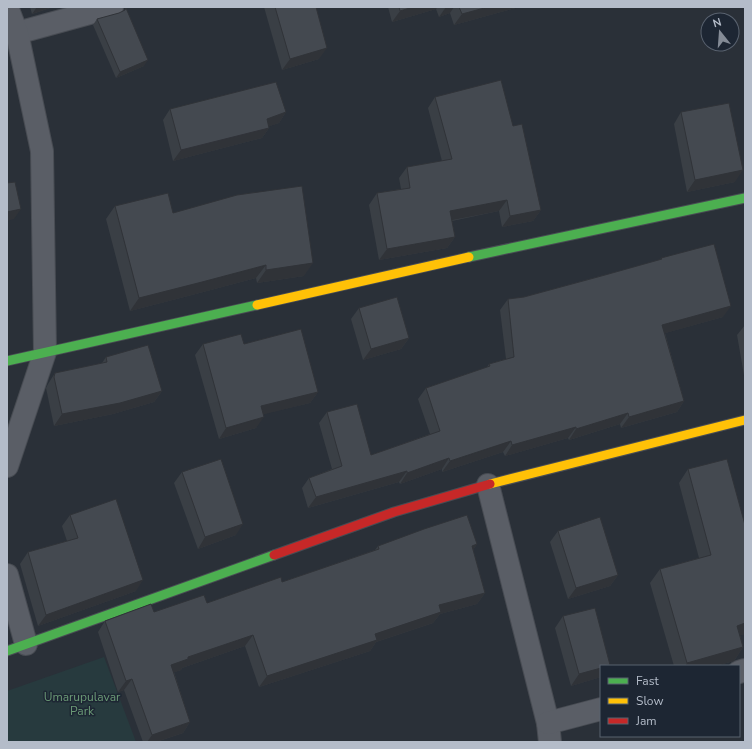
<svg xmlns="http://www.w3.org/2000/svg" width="752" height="749" viewBox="0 0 752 749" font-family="'Nunito Sans',sans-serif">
<rect width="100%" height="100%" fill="#2a3038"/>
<path fill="#273a3e" d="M 104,657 L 136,742 L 7,742 L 7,691 Z"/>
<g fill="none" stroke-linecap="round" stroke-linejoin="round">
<defs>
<g id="street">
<path d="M 17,33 L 112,7"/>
<path d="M 7,466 L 45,352 L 42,151 L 17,33 L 7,7"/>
<path d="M 488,485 L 548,723 L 550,742"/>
<path d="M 7,575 L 26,644"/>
<path d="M 739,672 L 745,670"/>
<path d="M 548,723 L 601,709"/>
</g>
<g id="fast">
<path d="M 469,257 L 745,198"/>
<path d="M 7,361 L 257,305"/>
<path d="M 7,651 L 274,555"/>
</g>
<g id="slow">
<path d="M 257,305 L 469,257"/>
<path d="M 490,484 L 745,420"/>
</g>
<path id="jam" d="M 274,555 L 394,512 L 490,484"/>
</defs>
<use href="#street" stroke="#484c53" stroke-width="24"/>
<use href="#fast" stroke="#484c53" stroke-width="11"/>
<use href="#slow" stroke="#484c53" stroke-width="11"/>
<use href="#jam" stroke="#484c53" stroke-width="11"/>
<use href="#street" stroke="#5a5e66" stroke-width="22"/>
<use href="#fast" stroke="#4caf50" stroke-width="9"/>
<use href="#slow" stroke="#ffc107" stroke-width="9"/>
<use href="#jam" stroke="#c62828" stroke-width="9"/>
</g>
<g fill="#3a3f45">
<path d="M 30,7 L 53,7 L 32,14 Z"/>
<path d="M 264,7 L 316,7 L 319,59 L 282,70 Z"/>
<path d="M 388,7 L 519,7 L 454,25 L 450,13 L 439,17 L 436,9 L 392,22 Z"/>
<path d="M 97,19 L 144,66 L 116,78 L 93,25 Z"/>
<path d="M 435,97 L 513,126 L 541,210 L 533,221 L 502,227 L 499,211 L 452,221 L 455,237 L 447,248 L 379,260 L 369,205 L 377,193 L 401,189 L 399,178 L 407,167 L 442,161 L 428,108 Z"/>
<path d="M 170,109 L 286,112 L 279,123 L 269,126 L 269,128 L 262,138 L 173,161 L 163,120 Z"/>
<path d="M 681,112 L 735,182 L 687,192 L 674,124 Z"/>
<path d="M 115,206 L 173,213 L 304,276 L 257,283 L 256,278 L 192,295 L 130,311 L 106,219 Z"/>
<path d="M 661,258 L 723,317 L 665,333 L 684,401 L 677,412 L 621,428 L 620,424 L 569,440 L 568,438 L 505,456 L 503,452 L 442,472 L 442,469 L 400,484 L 399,482 L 308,508 L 302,488 L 309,478 L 332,469 L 319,423 L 327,412 L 371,455 L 430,434 L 418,399 L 426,388 L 487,367 L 489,364 L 506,359 L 500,310 L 508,299 L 524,297 L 604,275 L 605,275 L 660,260 Z"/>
<path d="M 359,308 L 409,338 L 401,349 L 363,360 L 351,319 Z"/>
<path d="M 745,325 L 745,381 L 737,335 Z"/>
<path d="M 203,344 L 244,344 L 318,392 L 310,403 L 263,414 L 256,428 L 219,439 L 195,355 Z"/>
<path d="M 106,357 L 162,391 L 154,402 L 113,414 L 54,426 L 46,388 L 48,384 L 55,373 L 102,363 Z"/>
<path d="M 688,469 L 745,525 L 745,634 L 740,635 L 743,647 L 734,661 L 715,666 L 674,666 L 650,583 L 660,569 L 699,558 L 679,483 Z"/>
<path d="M 182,472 L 236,535 L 198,549 L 174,483 Z"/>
<path d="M 70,515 L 136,591 L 38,626 L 20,564 L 28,552 L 67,541 L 62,526 Z"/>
<path d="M 558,531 L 618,575 L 610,586 L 568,599 L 550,542 Z"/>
<path d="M 477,544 L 473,550 L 485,593 L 477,604 L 440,614 L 433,623 L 376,642 L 370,651 L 259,687 L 245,646 L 182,668 L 181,670 L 174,672 L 190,722 L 183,733 L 156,742 L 143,742 L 124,690 L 118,692 L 98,632 L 105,621 L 207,603 L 282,582 L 375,550 L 378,546 Z"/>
<path d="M 563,616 L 601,666 L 601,677 L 571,686 L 555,628 Z"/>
</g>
<g fill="#303338">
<path d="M 37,7 L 53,7 L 32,14 Z"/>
<path d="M 413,7 L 438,7 L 436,9 L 392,22 L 400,11 Z"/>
<path d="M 446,7 L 454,7 L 450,13 L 439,17 Z"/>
<path d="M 488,7 L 519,7 L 454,25 L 462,14 Z"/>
<path d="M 327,48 L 319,59 L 282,70 L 290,59 Z"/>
<path d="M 148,60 L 144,66 L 116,78 L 120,72 Z"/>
<path d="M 286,112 L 279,123 L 259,130 L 267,119 Z"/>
<path d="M 269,128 L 262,138 L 173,161 L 181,150 Z"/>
<path d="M 743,170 L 735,182 L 687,192 L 695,180 Z"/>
<path d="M 507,200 L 499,211 L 442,222 L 450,211 Z"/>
<path d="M 21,209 L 14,219 L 7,221 L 7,212 Z"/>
<path d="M 541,210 L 533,221 L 502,227 L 510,216 Z"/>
<path d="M 455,237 L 447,248 L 379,260 L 387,249 Z"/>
<path d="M 313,263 L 304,276 L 257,283 L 266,270 Z"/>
<path d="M 266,265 L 256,278 L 192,295 L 130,311 L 139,298 Z"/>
<path d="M 731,306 L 723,317 L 655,336 L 662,325 Z"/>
<path d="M 409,338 L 401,349 L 363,360 L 371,349 Z"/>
<path d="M 162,391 L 154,402 L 113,414 L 54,426 L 62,414 Z"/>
<path d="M 318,392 L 310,403 L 253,417 L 261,406 Z"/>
<path d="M 684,401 L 677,412 L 621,428 L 629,417 Z"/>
<path d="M 628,413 L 620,424 L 569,440 L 576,429 Z"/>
<path d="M 264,417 L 256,428 L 219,439 L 226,428 Z"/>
<path d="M 576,427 L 568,438 L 505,456 L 512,445 Z"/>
<path d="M 511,441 L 503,452 L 442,472 L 450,461 Z"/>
<path d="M 449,458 L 442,469 L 400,484 L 407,473 Z"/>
<path d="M 407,471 L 399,482 L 308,508 L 316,497 Z"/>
<path d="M 243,524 L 236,535 L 198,549 L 205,537 Z"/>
<path d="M 477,544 L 470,555 L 472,546 Z"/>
<path d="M 618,575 L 610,586 L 568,599 L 576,588 Z"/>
<path d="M 143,580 L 136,591 L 38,626 L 46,615 Z"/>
<path d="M 485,593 L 477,604 L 440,614 L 433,623 L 376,642 L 370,651 L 259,687 L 267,676 L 375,634 L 439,605 Z"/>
<path d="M 745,623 L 745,634 L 728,639 L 737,626 Z"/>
<path d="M 253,635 L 245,646 L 182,668 L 181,670 L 163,676 L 171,665 L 188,657 Z"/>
<path d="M 743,647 L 734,661 L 715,666 L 685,666 L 687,663 Z"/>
<path d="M 601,668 L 601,677 L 571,686 L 579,674 Z"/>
<path d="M 132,679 L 124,690 L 118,692 L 126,681 Z"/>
<path d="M 190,722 L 183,733 L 156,742 L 147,742 L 152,735 Z"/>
</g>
<g fill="#444950" stroke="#303338">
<path d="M 275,7 L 316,7 L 327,48 L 290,59 Z"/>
<path d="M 399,7 L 413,7 L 400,11 Z"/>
<path d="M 459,7 L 488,7 L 462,14 Z"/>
<path d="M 126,8 L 148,60 L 120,72 L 97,19 L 119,13 L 125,10 Z"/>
<path d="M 501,80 L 513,126 L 522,124 L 541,210 L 510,216 L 507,200 L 450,211 L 455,237 L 387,249 L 377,193 L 410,188 L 407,167 L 452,159 L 435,97 Z"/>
<path d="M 276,82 L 286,112 L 267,119 L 269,128 L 181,150 L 170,109 Z"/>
<path d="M 729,103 L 743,170 L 695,180 L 681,112 Z"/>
<path d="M 15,182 L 21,209 L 7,212 L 7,183 Z"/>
<path d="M 302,186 L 313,263 L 266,270 L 266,265 L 202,282 L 139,298 L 115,206 L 168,193 L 173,213 L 237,195 Z"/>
<path d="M 714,244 L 731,306 L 662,325 L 684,401 L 629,417 L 628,413 L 576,429 L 576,427 L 512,445 L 511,441 L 450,461 L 449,458 L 407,473 L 407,471 L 316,497 L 309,478 L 342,466 L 327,412 L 357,404 L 371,455 L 440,431 L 426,388 L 490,366 L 489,364 L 514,357 L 508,299 L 524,297 L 605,275 L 662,259 L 661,258 Z"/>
<path d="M 397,297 L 409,338 L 371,349 L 359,308 Z"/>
<path d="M 301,329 L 318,392 L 261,406 L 264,417 L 226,428 L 203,344 L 241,334 L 244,344 Z"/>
<path d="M 148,345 L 162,391 L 120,403 L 62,414 L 54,377 L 55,373 L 107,362 L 106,357 Z"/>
<path d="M 221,459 L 243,524 L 205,537 L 182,472 Z"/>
<path d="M 727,459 L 745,525 L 745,623 L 737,626 L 743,647 L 687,663 L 660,569 L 711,555 L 688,469 Z"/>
<path d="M 116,499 L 143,580 L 46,615 L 28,552 L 78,538 L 70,515 Z"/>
<path d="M 467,515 L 477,544 L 472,546 L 485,593 L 439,605 L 441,612 L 375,634 L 377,640 L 267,676 L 253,635 L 188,657 L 188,659 L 171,665 L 190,722 L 152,735 L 132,679 L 126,681 L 105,621 L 151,604 L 154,612 L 204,595 L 207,603 L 281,577 L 282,582 L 379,549 L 378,546 L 424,529 Z"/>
<path d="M 600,517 L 618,575 L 576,588 L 558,531 Z"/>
<path d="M 595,608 L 610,665 L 601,666 L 601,668 L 579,674 L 563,616 Z"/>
</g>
<g text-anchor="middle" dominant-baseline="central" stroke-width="3" stroke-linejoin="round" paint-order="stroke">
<g font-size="12" fill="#6b9a76" stroke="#1d2633">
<text x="82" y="697">Umarupulavar<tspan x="82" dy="14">Park</tspan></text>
</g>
</g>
<rect width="752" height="749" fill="none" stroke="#b4bcc9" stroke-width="16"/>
<rect x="600" y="665" width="140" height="72" fill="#1d2633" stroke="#59626f"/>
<rect x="608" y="678" width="20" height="6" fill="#4caf50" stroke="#59626f"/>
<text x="636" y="685" font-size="12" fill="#b4bcc9">Fast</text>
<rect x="608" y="698" width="20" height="6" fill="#ffc107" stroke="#59626f"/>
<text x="636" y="705" font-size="12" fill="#b4bcc9">Slow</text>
<rect x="608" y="718" width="20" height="6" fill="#c62828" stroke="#59626f"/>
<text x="636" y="725" font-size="12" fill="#b4bcc9">Jam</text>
<g transform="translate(720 32) rotate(343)"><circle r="19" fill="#1d2633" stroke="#59626f"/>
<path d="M0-3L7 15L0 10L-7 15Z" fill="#848b96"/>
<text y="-6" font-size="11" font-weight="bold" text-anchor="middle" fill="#b4bcc9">N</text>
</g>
</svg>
